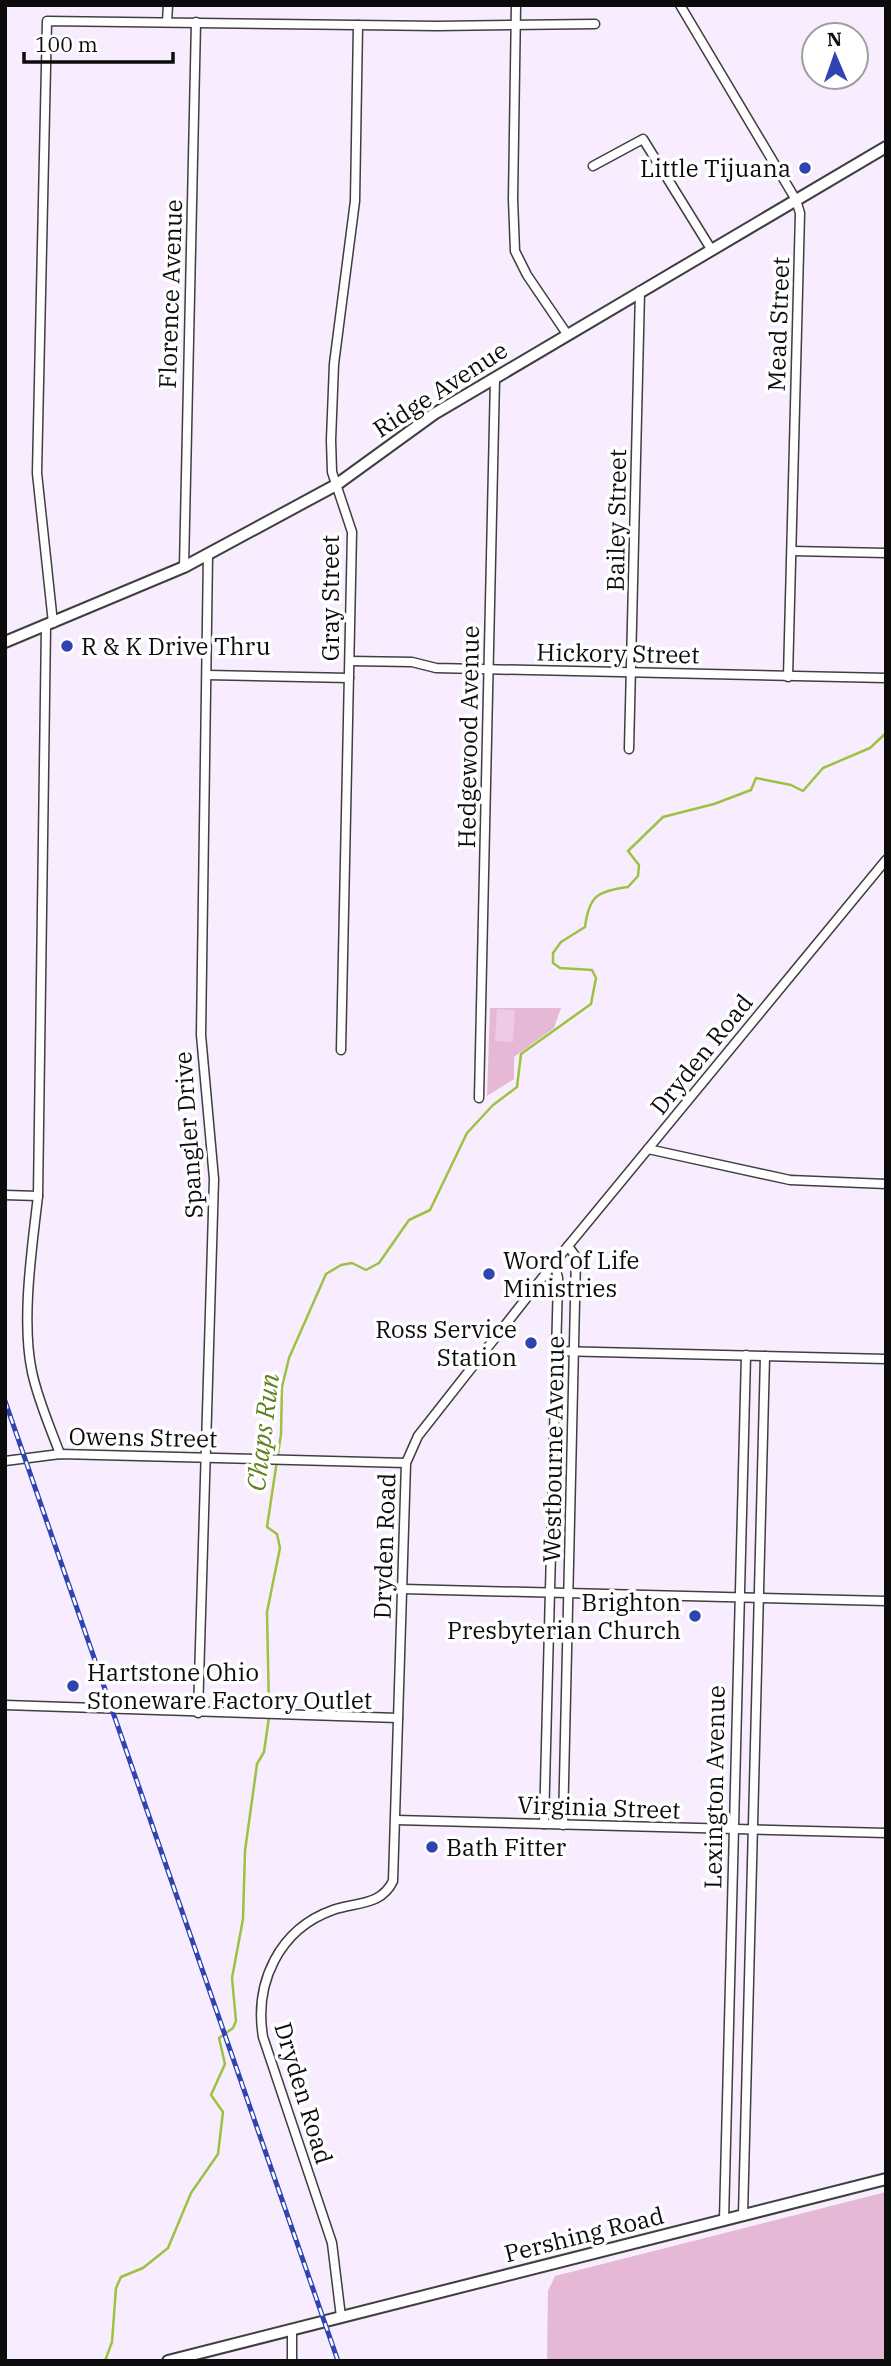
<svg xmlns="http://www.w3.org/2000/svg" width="891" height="2366" viewBox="0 0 891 2366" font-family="'IBM Plex Serif',serif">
<rect width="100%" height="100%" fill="#f8edfe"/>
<g fill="#e5b9d5">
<path d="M 490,1008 L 561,1008 L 554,1028 L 514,1057 L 514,1079 L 487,1096 Z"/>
<path d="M 886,2192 L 886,2361 L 547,2361 L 548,2291 L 555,2276 Z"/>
</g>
<path fill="#edcae5" d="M 497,1009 L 515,1010 L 513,1042 L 495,1041 Z"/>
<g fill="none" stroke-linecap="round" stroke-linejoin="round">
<g stroke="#9dc242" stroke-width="2.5">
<path d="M 269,1710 L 267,1612 L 280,1548 L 277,1534 L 267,1527 L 281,1434 L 282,1387 L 289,1358 L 326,1274 L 341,1265 L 352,1263 L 366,1270 L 379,1263 L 409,1220 L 430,1210 L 467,1133 L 493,1105 L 517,1087 L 521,1054 L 591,1004 L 596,978 L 592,970 L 560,968 L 553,963 L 553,953 L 561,942 L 585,927 C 589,896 597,891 628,887 L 638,876 L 639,865 L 628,851 L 663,817 L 714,804 L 751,790 L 756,778 L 791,785 L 803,791 L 823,768 L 870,748 L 886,733"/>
<path d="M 105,2361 L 112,2342 L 116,2288 L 121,2277 L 143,2268 L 168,2248 L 191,2193 L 218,2154 L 223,2112 L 211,2095 L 225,2064 L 219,2038 L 233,2028 L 236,2021 L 232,1978 L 243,1919 L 245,1851 L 257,1764 L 264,1752 L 269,1717"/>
</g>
<defs>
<g id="minor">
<path d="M 516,5 L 513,199 L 515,251 L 527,275 L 567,334"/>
<path d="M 680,5 L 796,200 L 800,213 L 788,677"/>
<path d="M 167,22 L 168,5"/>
<path d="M 593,166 L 643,139 L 711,249"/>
<path d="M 792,551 L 886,553"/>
<path d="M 184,567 L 196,22"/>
<path d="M 53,623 L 37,473 L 47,21 L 437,26 L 595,24"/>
<path d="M 46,625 L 38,1196 C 32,1248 21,1321 32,1372 C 38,1400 50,1427 60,1454"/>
<path d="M 350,661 L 412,662 L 436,668 L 886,678"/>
<path d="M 207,675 L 349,678"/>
<path d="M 629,749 L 640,291"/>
<path d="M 341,1050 L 352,532 L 332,472 L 331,440 L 334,364 L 355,201 L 358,25"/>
<path d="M 479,1098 L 495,378"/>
<path d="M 648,1149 L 790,1180 L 886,1184"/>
<path d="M 5,1195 L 38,1196"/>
<path d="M 556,1351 L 886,1359"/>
<path d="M 5,1461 L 60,1454 L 406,1463"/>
<path d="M 403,1589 L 886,1601"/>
<path d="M 5,1705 L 398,1718"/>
<path d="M 198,1713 L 214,1179 L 201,1035 L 208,554"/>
<path d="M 396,1820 L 886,1833"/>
<path d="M 544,1824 L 558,1278 L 554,1263"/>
<path d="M 563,1825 L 576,1257 L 568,1246"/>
<path d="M 743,2215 L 765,1356"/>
<path d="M 724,2220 L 746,1355"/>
<path d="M 341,2317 L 332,2243 L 263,2037 C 254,1983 279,1929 333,1910 C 356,1902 381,1906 393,1881 L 406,1463 L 418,1436 L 554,1263 L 886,860"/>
<path d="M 292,2361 L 292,2330"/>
</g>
<g id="tertiary">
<path d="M 5,642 L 184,567 L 336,485 L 434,414 L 886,147"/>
<path d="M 168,2361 L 886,2179"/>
</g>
</defs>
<use href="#minor" stroke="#3f3f3f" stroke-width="11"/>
<use href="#tertiary" stroke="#3f3f3f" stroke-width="14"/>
<use href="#minor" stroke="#fff" stroke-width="8"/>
<use href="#tertiary" stroke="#fff" stroke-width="10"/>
<defs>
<path id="rail" d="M 5,1401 L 338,2361"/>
</defs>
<use href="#rail" stroke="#2f44b1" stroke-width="5"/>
<use href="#rail" stroke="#fff" stroke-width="2.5" stroke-dasharray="8" stroke-linecap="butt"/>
</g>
<g fill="#2f44b1" stroke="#fff" stroke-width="2.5">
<circle cx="805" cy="168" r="7"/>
<circle cx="67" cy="646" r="7"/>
<circle cx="489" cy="1274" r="7"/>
<circle cx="531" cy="1343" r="7"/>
<circle cx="695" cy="1616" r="7"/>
<circle cx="73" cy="1686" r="7"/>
<circle cx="432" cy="1847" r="7"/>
</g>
<g text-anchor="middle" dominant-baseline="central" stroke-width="7" stroke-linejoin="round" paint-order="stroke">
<g font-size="24" fill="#0c0c0c" stroke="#fff" text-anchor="start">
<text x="791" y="168" text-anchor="end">Little Tijuana</text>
<text x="81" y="646">R &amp; K Drive Thru</text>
<text x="503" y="1260">Word of Life<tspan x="503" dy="28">Ministries</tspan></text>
<text x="517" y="1329" text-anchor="end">Ross Service<tspan x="517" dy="28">Station</tspan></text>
<text x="681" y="1602" text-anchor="end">Brighton<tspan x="681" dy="28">Presbyterian Church</tspan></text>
<text x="87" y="1672">Hartstone Ohio<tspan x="87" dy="28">Stoneware Factory Outlet</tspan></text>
<text x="446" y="1847">Bath Fitter</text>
</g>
<g font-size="24" fill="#0c0c0c" stroke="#fff">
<text transform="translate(170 294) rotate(-88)">Florence Avenue</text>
<text transform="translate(778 324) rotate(-88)">Mead Street</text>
<text transform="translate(440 389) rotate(-33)">Ridge Avenue</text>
<text transform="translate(616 520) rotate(-89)">Bailey Street</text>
<text transform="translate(330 598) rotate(-90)">Gray Street</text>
<text transform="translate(618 653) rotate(1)">Hickory Street</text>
<text transform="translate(468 737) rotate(-89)">Hedgewood Avenue</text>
<text transform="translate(701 1054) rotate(-51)">Dryden Road</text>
<text transform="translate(188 1135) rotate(-94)">Spangler Drive</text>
<text transform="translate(143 1437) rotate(1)">Owens Street</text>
<text transform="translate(553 1449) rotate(-89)">Westbourne Avenue</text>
<text transform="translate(384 1546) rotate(-88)">Dryden Road</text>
<text transform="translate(714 1787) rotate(-89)">Lexington Avenue</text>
<text transform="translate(599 1807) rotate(2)">Virginia Street</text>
<text transform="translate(304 2093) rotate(73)">Dryden Road</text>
<text transform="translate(584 2234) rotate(-14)">Pershing Road</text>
</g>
<g font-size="26" font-style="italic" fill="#60801e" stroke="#fff">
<text transform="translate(262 1432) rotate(-83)">Chaps Run</text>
</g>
</g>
<rect width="891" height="2366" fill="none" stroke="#0c0c0c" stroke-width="14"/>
<g transform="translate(835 56) rotate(358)"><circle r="33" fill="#ffffff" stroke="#9e9e9e" stroke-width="2"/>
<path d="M0-5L12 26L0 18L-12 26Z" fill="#2f44b1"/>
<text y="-10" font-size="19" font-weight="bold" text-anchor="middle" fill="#0c0c0c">N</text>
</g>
<path d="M24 52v10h149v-10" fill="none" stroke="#0c0c0c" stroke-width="3.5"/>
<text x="35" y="52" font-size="21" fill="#0c0c0c" stroke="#ffffff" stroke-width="5" paint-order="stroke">100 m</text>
</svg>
